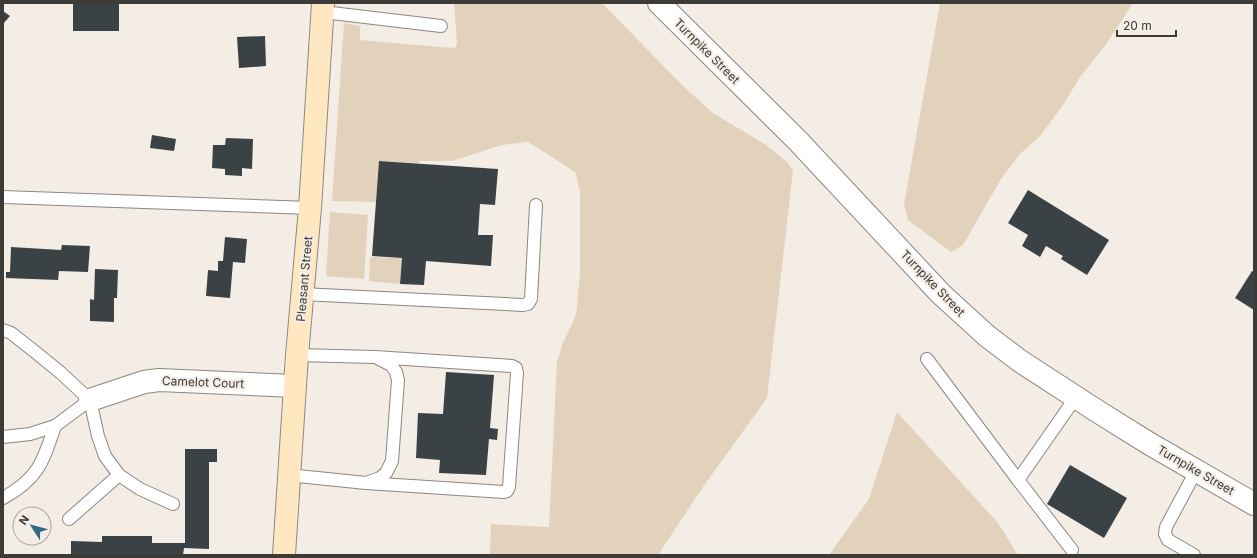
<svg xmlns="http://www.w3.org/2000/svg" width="1257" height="558" viewBox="0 0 1257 558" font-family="Inter,sans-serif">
<rect width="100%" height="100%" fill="#f4ede5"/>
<g fill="#e2d2bc">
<path d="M 454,3 L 602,3 L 682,85 L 713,113 L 766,145 L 787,162 L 793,170 L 767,398 L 705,484 L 658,555 L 490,555 L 491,524 L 549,527 L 557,362 L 563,343 L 576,315 L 580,274 L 580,194 L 576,173 L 563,164 L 528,142 L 502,145 L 452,161 L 419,161 L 419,163 L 379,161 L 376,202 L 332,201 L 344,23 L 360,26 L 360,40 L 453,48 L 456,47 L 457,43 Z"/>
<path d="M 940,3 L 1133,3 L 1105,46 L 1080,77 L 1063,105 L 1040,136 L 1020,154 L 1001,179 L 963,245 L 951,252 L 908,220 L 904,204 Z"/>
<path d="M 330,212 L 368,215 L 364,279 L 326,276 Z"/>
<path d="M 370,257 L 402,258 L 400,284 L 369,281 Z"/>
<path d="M 897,412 L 998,523 L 1018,555 L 829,555 L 869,499 Z"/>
</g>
<g fill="#3a4246">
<rect x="73" y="3" width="46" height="28"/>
<path d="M 3,11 L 10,16 L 3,24 Z"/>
<path d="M 265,36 L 266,66 L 239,68 L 237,37 Z"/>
<path d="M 152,135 L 176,139 L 174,151 L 150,148 Z"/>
<path d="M 226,138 L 253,139 L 252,169 L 242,168 L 242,176 L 225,175 L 225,169 L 212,168 L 213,145 L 225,145 Z"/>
<path d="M 379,161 L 498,169 L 495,205 L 480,204 L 478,235 L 493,235 L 491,266 L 426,261 L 424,285 L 400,284 L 402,258 L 372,256 Z"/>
<path d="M 1028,190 L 1109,240 L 1087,275 L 1061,259 L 1063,256 L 1046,246 L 1040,257 L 1022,246 L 1028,235 L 1008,223 Z"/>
<path d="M 225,237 L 247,239 L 245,263 L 233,262 L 230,298 L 206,296 L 208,270 L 218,271 L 218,261 L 223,261 Z"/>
<path d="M 62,245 L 90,246 L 88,272 L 59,271 L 58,280 L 6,278 L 6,272 L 10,272 L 11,247 L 61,250 Z"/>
<path d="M 95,269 L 118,270 L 117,298 L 114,298 L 114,322 L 90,321 L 90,299 L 94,300 Z"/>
<path d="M 1252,271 L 1254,272 L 1254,310 L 1235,298 Z"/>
<path d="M 446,372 L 494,375 L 490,428 L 498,429 L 497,440 L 489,439 L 486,475 L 439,473 L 440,460 L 416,458 L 418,413 L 443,414 Z"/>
<path d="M 185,449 L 217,449 L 217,462 L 209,462 L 209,549 L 184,548 L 183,555 L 71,555 L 71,541 L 102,542 L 102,536 L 152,536 L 152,543 L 185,543 Z"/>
<path d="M 1070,465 L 1127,498 L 1104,538 L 1047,504 Z"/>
</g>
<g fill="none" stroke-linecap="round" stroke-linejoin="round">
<defs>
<g id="service">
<path d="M 323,12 L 441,26"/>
<path d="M 3,197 L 310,208"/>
<path d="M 302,294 L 523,305 L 528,304 L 531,299 L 536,205"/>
<path d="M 3,330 L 11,333 L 34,351 L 61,373 L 90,400 L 98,436 L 105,456 L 119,475 L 140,489 L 173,504"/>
<path d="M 927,359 L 1018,480"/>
<path d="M 3,437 L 30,434 L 55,426 L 90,400"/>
<path d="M 288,475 L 366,483 L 380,478 L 386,473 L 392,461 L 398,380 L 396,372 L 391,365 L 375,357 L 297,355"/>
<path d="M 366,483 L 504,492 L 507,491 L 509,487 L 517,373 L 516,368 L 512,366 L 375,357"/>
<path d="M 3,498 C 38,479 43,462 55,426"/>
<path d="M 69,519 L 119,475"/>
<path d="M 1072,550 L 1018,480 L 1076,397"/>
<path d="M 1194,555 L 1168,540 L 1165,534 L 1166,527 L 1196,471"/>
</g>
<path id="minor" d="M 90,400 L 144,382 L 159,380 L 294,386"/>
<path id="tertiary" d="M 659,3 L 798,141 L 941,294 L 987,336 L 1020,361 L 1097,411 L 1150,444 L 1254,504"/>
<path id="secondary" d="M 284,555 L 297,355 L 310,208 L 323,3"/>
</defs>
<use href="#service" stroke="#8c877f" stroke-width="14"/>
<use href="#minor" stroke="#8c877f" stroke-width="24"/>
<use href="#tertiary" stroke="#8c877f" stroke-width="24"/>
<use href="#secondary" stroke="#8c877f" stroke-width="24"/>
<use href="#service" stroke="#fff" stroke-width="12"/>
<use href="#minor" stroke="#fff" stroke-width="22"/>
<use href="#tertiary" stroke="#fff" stroke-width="22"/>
<use href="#secondary" stroke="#ffe8c1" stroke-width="22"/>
</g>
<g text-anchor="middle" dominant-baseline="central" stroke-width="4" stroke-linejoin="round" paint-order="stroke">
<g font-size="12" fill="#3d3b37" stroke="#f4ede5">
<text transform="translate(707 51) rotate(45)">Turnpike Street</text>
<text transform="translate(304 279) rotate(-85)">Pleasant Street</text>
<text transform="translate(933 283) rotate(46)">Turnpike Street</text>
<text transform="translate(203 382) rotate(2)">Camelot Court</text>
<text transform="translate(1196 470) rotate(30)">Turnpike Street</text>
</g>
</g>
<rect width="1257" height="558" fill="none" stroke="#3d3b37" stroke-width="8"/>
<g transform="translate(32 526) rotate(306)"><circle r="19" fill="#f4ede5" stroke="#aba69f"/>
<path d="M0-3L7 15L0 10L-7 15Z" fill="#326984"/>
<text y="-6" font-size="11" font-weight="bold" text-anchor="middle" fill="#3d3b37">N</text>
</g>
<path d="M1117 30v6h59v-6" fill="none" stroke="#3d3b37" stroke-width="2"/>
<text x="1123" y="30" font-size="12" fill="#3d3b37" stroke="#f4ede5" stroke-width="3" paint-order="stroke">20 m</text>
</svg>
